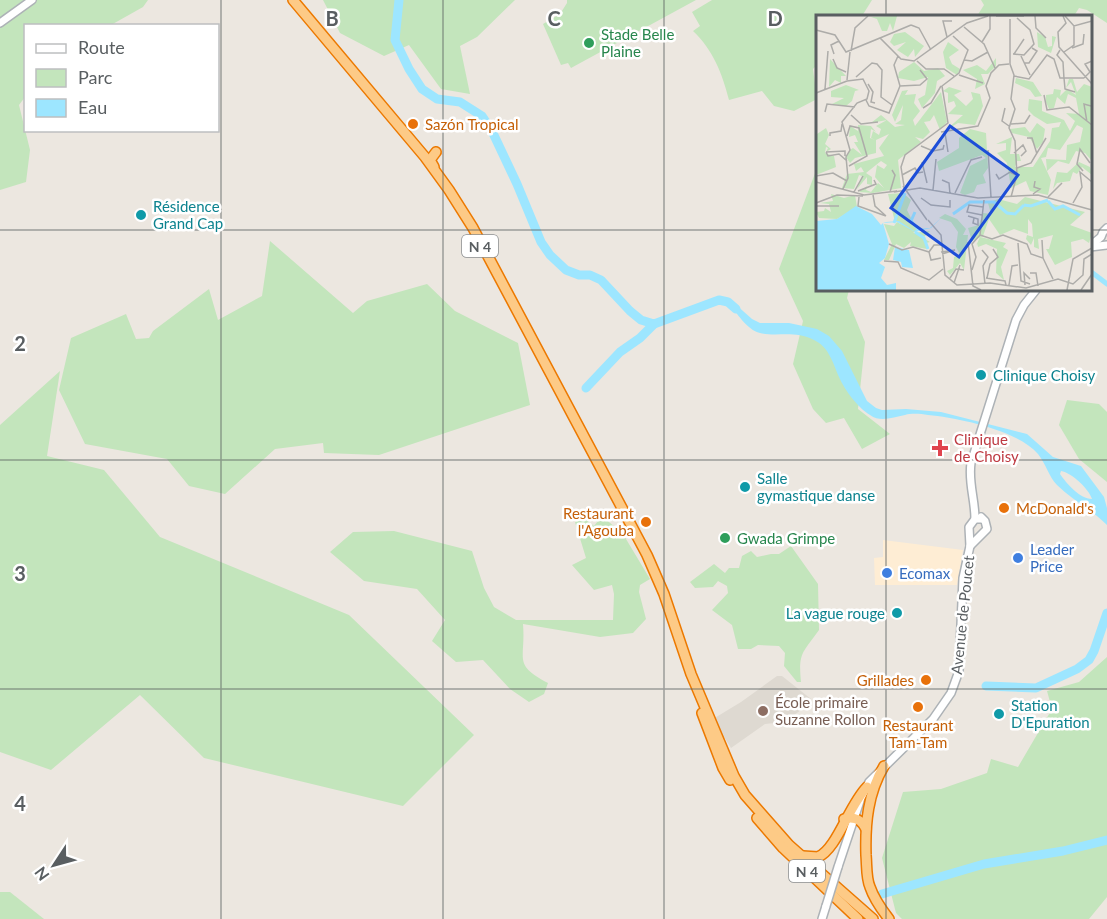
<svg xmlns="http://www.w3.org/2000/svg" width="1107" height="919" viewBox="0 0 1107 919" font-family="Lato,sans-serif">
<rect width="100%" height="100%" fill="#ece7e0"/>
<path fill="#feedd4" d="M 883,540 L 963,550 L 957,585 L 875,585 L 874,558 L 883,557 Z"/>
<path fill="#ded9d1" d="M 777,676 L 782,676 L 811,699 L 804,708 L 784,722 L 765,724 L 731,748 L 713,719 L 741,702 Z"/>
<g fill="#c3e5bc">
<path d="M 0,0 L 148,0 L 143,7 L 111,25 L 26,26 L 25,97 L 19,105 L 30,150 L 26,182 L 0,190 Z"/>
<path d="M 323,0 L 515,0 L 477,37 L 460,46 L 470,94 L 441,89 L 409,45 L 384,56 L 340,33 Z"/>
<path d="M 567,0 L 696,0 L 571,68 L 568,63 L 561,65 L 543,24 L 560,14 L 567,3 Z"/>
<path d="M 712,0 L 872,0 L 862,16 L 818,16 L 817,65 L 813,69 L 817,99 L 794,111 L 774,106 L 762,91 L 729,100 C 722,73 713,50 693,31 L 700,26 L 692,12 Z"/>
<path d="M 981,0 L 1107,0 L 1107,23 L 1087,10 L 1079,8 L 1074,16 L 977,16 L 984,5 Z"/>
<path d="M 817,168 L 818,290 L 849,290 L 847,298 L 865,342 L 858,409 L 890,434 L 862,449 L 844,418 L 826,423 L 813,409 L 793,364 L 803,321 L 779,269 Z"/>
<path d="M 270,241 L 353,313 L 367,301 L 427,284 L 455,311 L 518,343 L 530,405 L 379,455 L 324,453 L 323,443 L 275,449 L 225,494 L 189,486 L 167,459 L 85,444 L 59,390 L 71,338 L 126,314 L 136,339 L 149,338 L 153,331 L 209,289 L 218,320 L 262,296 Z"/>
<path d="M 60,371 L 47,456 L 104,470 L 160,537 L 349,615 L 474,735 L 403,806 L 204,758 L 140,695 L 51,770 L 0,752 L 0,425 Z"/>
<path d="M 1067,400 L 1099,404 L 1107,412 L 1107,482 L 1079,459 L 1059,425 Z"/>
<path d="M 602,516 L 623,534 L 650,579 L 640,585 L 639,592 L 646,619 L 633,633 L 600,637 L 523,624 C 526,660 512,664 548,683 L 544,694 L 529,702 L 510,689 L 483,660 L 456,662 L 432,641 L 445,620 L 417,589 L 364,581 L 330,552 L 353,532 L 394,531 L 472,551 L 484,588 L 494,607 L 516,620 L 613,620 L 614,594 L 612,585 L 594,590 L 572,565 L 586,558 L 575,522 L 584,518 L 594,526 Z"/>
<path d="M 791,546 L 818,584 L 819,630 C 803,653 798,652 801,682 L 797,682 L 784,666 L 785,653 L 779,646 L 758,645 L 751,649 L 738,649 L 732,625 L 712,610 L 728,593 L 727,586 L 718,581 L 713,587 L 695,588 L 690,582 L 714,564 L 725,573 L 729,568 L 739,568 L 742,556 L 751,551 L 757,557 L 771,554 L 779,554 Z"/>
<path d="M 1107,657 L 1107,897 L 1089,919 L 902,919 L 896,913 L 882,858 L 903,792 L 941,789 L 987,773 L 991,759 L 1018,767 L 1052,709 L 1047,691 L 1079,682 Z"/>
<path d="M 0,892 L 10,892 L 44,919 L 0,919 Z"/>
</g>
<path fill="#9de6ff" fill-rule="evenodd" d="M 728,302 L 734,303 L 752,319 L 760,323 L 789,323 L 817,329 L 829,336 L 842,351 L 867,401 L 876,408 L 882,410 L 906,409 L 941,412 L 1027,434 L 1053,457 L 1081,466 L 1104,497 L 1107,508 L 1107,525 C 1092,510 1072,500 1057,485 C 1049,477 1046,464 1038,454 C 1017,430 959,418 928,415 C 921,414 912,413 905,415 C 893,417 881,423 870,415 C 858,408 844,389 839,377 C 833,363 829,347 814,340 C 795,330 778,337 760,333 C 747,330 736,312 728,302 ZM 1061,471 C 1072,473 1089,489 1092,499 C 1080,499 1067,484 1060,474 Z"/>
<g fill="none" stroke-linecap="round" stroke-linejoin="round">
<path stroke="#9de6ff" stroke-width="5" d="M 1090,271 L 1107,284"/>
<g stroke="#9de6ff" stroke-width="9">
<path d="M 399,0 L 395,40 L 409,69 L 422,89 L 437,99 L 460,102 L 482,116 L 492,131 L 517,184 L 541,242 L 550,255 L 566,270 L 579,275 L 590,275 L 601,280 L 630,311 L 641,320 L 654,324 L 719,300 L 728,302 L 736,309"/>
<path d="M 586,388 L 620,352 L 640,338 L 654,324"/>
<path d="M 986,686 L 1036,688 L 1077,669 L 1089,660 L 1094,651 L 1107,613"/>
<path d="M 882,894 L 984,864 L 1063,851 L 1107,840"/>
</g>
<defs>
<g id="secondary">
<path d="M 0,23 L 32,0"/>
<path d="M 1090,246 L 1101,237 L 1103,232 L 1107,228"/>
<path d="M 1090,247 L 1107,245"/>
<path d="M 975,519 C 975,499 968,482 971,463 L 1016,320 L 1024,305 L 1036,290"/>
<path d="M 970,546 L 987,529 L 985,521 L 981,517"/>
<path d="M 838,867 L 861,798 L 869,782 L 933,719 L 951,693 L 959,671 L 963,578 L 970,546 L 969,527 L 975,519 L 982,519"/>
<path d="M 822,919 L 826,906"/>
</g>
<g id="highway">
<path d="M 293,0 L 425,157 L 449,190 L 473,228 L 647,555 L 664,594 L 691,674 L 734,776 L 745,795 L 789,845 L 873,919"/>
<path d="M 434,167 L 430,160 L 436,152"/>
<path d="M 702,713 L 723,768 L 730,780"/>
<path d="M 884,766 C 868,793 865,823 866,855 C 867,866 866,878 870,887 C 874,899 882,910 889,919"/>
<path d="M 757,818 L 783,848 L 858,919"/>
<path d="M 844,819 C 854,816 862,820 866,829"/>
<path d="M 803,856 L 818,857 C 837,849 849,805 867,787"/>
</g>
</defs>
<use href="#secondary" stroke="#adb2b6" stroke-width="10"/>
<use href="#highway" stroke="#ec7900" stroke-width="12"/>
<use href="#secondary" stroke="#fff" stroke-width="7"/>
<use href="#highway" stroke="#fdca86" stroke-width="9"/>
<defs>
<path id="secondary-bridge" d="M 826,906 L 838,867"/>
</defs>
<use href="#secondary-bridge" stroke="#adb2b6" stroke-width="10" stroke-linecap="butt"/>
<use href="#secondary-bridge" stroke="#fff" stroke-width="7"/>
</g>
<path fill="none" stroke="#595e61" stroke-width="1.5" stroke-opacity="0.55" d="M 221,0 L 221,919M 443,0 L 443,919M 664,0 L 664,919M 886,0 L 886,16M 0,230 L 818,230M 1090,230 L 1107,230M 886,290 L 886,919M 0,460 L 1107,460M 0,689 L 1107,689"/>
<g fill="#2e9e5b" stroke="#fff" stroke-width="2">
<circle cx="589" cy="43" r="6"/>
<circle cx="725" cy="538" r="6"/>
</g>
<g fill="#e8710a" stroke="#fff" stroke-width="2">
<circle cx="413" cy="124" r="6"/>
<circle cx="1004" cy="508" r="6"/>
<circle cx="646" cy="522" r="6"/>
<circle cx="926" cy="680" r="6"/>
<circle cx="918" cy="707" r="6"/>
</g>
<g fill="#0f9aa8" stroke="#fff" stroke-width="2">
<circle cx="141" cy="215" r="6"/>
<circle cx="981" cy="375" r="6"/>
<circle cx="745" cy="487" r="6"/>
<circle cx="897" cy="613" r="6"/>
<circle cx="999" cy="714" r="6"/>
</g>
<path fill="#e0444e" stroke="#fff" stroke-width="2" d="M937 439h6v6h6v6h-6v6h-6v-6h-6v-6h6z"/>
<g fill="#3f7fe0" stroke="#fff" stroke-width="2">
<circle cx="1018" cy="558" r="6"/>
<circle cx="887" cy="573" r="6"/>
</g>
<circle fill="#8d6e63" stroke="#fff" stroke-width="2" cx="763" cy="711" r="6"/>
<g text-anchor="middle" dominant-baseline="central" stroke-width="5" stroke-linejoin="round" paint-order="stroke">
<g fill="#fff" stroke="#8b8e90" stroke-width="1.5">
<rect x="462" y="235" width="36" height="22" rx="4.5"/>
<rect x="789" y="860" width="36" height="22" rx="4.5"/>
</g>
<g font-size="14" font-weight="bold" fill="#595e61">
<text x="480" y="246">N 4</text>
<text x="807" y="871">N 4</text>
</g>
<g font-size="15" fill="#27864d" stroke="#fff" text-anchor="start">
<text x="601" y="34">Stade Belle<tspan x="601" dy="17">Plaine</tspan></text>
<text x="737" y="538">Gwada Grimpe</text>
</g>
<g font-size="15" fill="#c56008" stroke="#fff" text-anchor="start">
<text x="425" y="124">Sazón Tropical</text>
<text x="1016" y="508">McDonald's</text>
<text x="634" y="513" text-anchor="end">Restaurant<tspan x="634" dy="17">l'Agouba</tspan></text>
<text x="914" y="680" text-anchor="end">Grillades</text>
<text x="918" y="725" text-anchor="middle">Restaurant<tspan x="918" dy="17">Tam-Tam</tspan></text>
</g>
<g font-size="15" fill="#0d838f" stroke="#fff" text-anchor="start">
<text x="153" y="206">Résidence<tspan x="153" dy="17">Grand Cap</tspan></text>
<text x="993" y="375">Clinique Choisy</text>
<text x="757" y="478">Salle<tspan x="757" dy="17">gymastique danse</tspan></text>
<text x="885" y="613" text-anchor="end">La vague rouge</text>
<text x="1011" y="705">Station<tspan x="1011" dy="17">D'Epuration</tspan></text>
</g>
<g font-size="15" fill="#be3a42" stroke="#fff" text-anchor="start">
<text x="954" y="439">Clinique<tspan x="954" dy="17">de Choisy</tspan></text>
</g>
<g font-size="15" fill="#366cbe" stroke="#fff" text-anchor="start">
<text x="1030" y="549">Leader<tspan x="1030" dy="17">Price</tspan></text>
<text x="899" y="573">Ecomax</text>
</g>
<g font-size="15" fill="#595e61" stroke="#fff">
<text transform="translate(962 615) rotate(-84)">Avenue de Poucet</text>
</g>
<g font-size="15" fill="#785e54" stroke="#fff" text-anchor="start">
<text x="775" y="702">École primaire<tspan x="775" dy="17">Suzanne Rollon</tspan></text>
</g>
</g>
<g transform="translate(816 15)">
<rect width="276" height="276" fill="#ece7e0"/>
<path d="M 81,1 L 77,16 L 74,8 L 71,16 L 66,16 L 61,4 L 55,2 ZM 89,17 L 108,31 L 99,42 L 98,34 L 92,42 L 81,35 L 90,27 L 78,31 L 74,27 L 78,19 ZM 221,17 L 229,22 L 232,32 L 236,31 L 236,21 L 240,22 L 235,38 L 222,32 ZM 132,27 L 143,35 L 133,42 L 136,49 L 144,54 L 141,60 L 130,53 L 127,37 ZM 180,43 L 180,51 L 172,59 L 165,59 L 169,69 L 159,74 L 161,64 L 147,55 L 161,50 L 170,56 ZM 14,44 L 30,61 L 25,61 L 25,68 L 19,65 L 13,72 ZM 98,47 L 108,56 L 122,53 L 129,61 L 121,66 L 119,78 L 106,93 L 102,84 L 109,80 L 112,62 L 98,66 L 82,63 L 83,57 ZM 200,63 L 217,67 L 226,81 L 219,82 L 214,75 L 199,68 ZM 253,64 L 257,64 L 261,77 L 268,69 L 276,72 L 276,146 L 269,138 L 260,136 L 253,149 L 242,146 L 231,156 L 230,144 L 250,145 L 251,130 L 264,127 L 267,113 L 261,110 L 244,135 L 232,133 L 230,142 L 225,143 L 235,165 L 232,180 L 214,176 L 210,166 L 195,173 L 191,148 L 181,138 L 190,135 L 190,128 L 180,129 L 196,122 L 194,139 L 203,139 L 205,146 L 201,146 L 199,152 L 217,152 L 234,126 L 236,113 L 243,112 L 245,107 L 231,109 L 218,101 L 212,95 L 213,84 L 226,86 L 226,96 L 248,105 L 254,116 L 259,106 L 250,98 L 263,99 L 260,83 L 252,79 L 249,89 L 241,82 L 238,93 L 233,94 L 230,87 L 230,80 L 237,79 L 238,74 L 245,75 L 244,81 L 251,74 L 260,80 L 255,67 L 250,73 ZM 30,70 L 43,75 L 39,76 L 36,86 L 30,91 L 16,89 L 28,83 L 15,82 L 15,76 ZM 133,72 L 146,76 L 138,80 L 150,91 L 157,84 L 155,77 L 164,79 L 167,91 L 159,110 L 142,108 L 130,115 L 147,100 L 132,99 L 140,91 L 138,86 L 132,88 L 132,78 L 127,76 ZM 92,75 L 89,80 L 100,79 L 98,88 L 104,96 L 97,105 L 99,111 L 125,77 L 131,107 L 124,115 L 118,100 L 114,106 L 108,107 L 114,117 L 107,124 L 99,122 L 105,127 L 82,145 L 85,173 L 57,178 L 43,177 L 51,171 L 50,175 L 55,177 L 62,168 L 68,173 L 59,162 L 61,150 L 68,154 L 71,150 L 65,146 L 50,158 L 56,162 L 56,170 L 51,169 L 51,162 L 41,174 L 46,161 L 43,160 L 38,174 L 26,173 L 31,159 L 48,157 L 45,152 L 40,156 L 38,149 L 68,141 L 63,133 L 73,119 L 60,125 L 60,138 L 39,143 L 34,148 L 30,142 L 34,135 L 37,133 L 46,140 L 38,127 L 42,127 L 39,120 L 33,122 L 34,111 L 42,116 L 42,110 L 55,111 L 60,117 L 55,114 L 54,123 L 59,125 L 55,123 L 57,116 L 63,120 L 65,114 L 60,111 L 71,105 L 55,108 L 65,100 L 79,112 L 89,110 L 79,109 L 85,105 L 87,90 L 79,107 L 76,100 L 86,76 ZM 221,108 L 229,114 L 227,127 L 221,134 L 213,122 L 196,118 L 194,114 L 209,112 L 214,118 ZM 10,113 L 13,120 L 9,129 L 15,134 L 10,137 L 12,133 L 10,132 L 9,138 L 18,141 L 20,152 L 0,160 L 0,115 L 1,119 ZM 154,114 L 170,118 L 172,153 L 167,160 L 170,168 L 161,170 L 158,177 L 149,180 L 144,178 L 154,151 L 170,143 L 166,140 L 123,156 L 121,147 L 143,133 L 143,123 ZM 263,147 L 274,152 L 276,160 L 266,152 L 261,159 L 257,157 L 254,166 L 241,168 L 237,174 L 241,157 L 251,158 ZM 87,178 L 95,185 L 91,195 L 101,215 L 97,218 L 114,216 L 107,223 L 114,227 L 110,228 L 111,234 L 94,231 L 95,227 L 88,233 L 80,229 L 73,245 L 68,245 L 76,229 L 68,209 L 78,211 L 81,207 L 86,210 L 81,206 L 79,207 L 72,179 ZM 15,179 L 28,183 L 39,180 L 41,192 L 21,204 L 3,203 L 0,197 L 8,196 L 9,193 L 15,197 L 13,189 L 4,188 L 17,186 ZM 209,182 L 269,197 L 254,210 L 276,218 L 273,228 L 267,224 L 255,227 L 256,242 L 239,250 L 230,234 L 233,234 L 237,220 L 222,224 L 223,234 L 218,232 L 218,223 L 215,230 L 210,224 L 211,220 L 217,222 L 216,209 L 212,204 L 212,219 L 198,214 L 184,220 L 173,204 L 167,221 L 156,226 L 152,213 L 163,210 L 167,198 L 175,199 L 172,188 L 182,184 L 201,189 ZM 129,199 L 141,204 L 150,214 L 147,220 L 152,220 L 148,255 L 144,248 L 134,260 L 131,256 L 137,253 L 138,242 L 144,240 L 140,232 L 142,217 L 135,207 L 123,203 ZM 164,222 L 190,228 L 187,232 L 192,235 L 185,252 L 188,265 L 180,258 L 181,234 L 170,229 L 162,232 L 161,228 L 159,233 Z" fill="#c3e5bc"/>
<path d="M 40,191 L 56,199 L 65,210 L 67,208 L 70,207 L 83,206 L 98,216 L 102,214 L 114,213 L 125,203 L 141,198 L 125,203 L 115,213 L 99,217 L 81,207 L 67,208 L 73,229 L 69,243 L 63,248 L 69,252 L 65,263 L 71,270 L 80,268 L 80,275 L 0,275 L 0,206 L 21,204 ZM 79,232 L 93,235 L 97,253 L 86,252 L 85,247 L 77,245 Z" fill="#9de6ff"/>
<path fill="none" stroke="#9de6ff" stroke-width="3" d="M 232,186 L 239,194 L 247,191 L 264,200M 208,190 L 215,191 L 232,185M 99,197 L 95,206 L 102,214M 137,199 L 154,187 L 178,187 L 191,198 L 199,199 L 208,190M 78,208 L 89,178M 99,217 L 108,223 L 112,234"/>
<path fill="none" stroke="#adaca9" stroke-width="1.5" d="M 180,1 L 208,1M 219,1 L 220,13 L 230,23M 247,1 L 250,8 L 242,17 L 243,32 L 276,69M 249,1 L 258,11 L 276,6M 194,4 L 194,49 L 198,60 L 195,84 L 199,94 L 193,113 L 199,126 L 201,160 L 195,182M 95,10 L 103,13 L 115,35M 148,12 L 168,29 L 179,53M 0,15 L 19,20 L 30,37 L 64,23 L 85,44 L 98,46 L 151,8 L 172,1M 131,22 L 127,6 L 136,6M 64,23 L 95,10M 166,27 L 174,14 L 174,1M 256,33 L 267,29 L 268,19M 244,35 L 241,40 L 247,47 L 248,64M 35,36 L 39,13 L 52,1M 248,37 L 258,30 L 258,10M 18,39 L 15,30 L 23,26M 197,39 L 208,40 L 218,29 L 214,15 L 201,3M 198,39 L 208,24M 82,41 L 78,50 L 84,71 L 104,70 L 111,64 L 104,55M 205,41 L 214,60M 17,44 L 21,53 L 30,57M 148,45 L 156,46 L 172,37M 101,46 L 110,54 L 128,54 L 138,61M 208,48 L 213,48 L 221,36 L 216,33M 143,60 L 167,68M 198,61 L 213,64 L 231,40 L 238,44 L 244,63 L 268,63M 40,62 L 56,48 L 61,49 L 66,55 L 65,82 L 76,90M 248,63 L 249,74 L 259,77M 268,63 L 274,57 L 269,49 L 276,46M 31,65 L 34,37M 52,69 L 57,77 L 55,87 L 59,88M 9,74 L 12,36M 0,78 L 31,66M 228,80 L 231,95 L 253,92 L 276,110M 50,85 L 53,91 L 73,98 L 84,71M 107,93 L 115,88 L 125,71M 189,93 L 186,106 L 193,111M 9,97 L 11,89 L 39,92M 35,100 L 45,109 L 62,107M 271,107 L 268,89 L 275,91M 195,109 L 209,108 L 214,100M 125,117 L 162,111 L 174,83 L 170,71 L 175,58 L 183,50 L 193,49M 129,118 L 132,137M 14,121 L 14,118 L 25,116 L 26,109M 31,121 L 34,111 L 43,113 L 51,141 L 33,151M 211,123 L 216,123 L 221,139M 105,131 L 117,136 L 127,134 L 128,130M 172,135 L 175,182M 10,137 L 12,141 L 23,139 L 31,146M 10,137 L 29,136 L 29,141M 198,138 L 207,130 L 210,136 L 205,141M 106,147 L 111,168M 201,153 L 215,148 L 230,123M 267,156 L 261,149 L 264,134 L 274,148M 180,159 L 183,164 L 194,157 L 200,160M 86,160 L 99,153 L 102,158 L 107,157M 0,161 L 17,158 L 31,166M 126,165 L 133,168 L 134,179M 0,167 L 48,180 L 81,176M 87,171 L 111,205M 88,171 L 85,152 L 89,140 L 132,108 L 126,71 L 143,58 L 152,35 L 137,21M 27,174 L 32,163 L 30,142 L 34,135 L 26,107 L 41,88 L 51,84 L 53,76 L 47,64 L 31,66M 117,175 L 120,144M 42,176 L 60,169 L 58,165M 38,177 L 47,161M 74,177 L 79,160 L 76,155M 78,177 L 104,173 L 162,183 L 222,180 L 276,195M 139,178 L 155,145 L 166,142M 217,179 L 224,174 L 218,172 L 219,166M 57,180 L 59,191 L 70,201M 43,182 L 42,191 L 70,201M 232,182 L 246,168M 105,183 L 115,190 L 134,192 L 134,185M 0,188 L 21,180 L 47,181M 257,188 L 266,172 L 264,157 L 276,167M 0,191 L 23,191M 166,200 L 151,197 L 153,190 L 167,192M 152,201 L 162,204 L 162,210 L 157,208 L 158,203M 112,205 L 125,220 L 129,260 L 141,270 L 174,268 L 210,273 L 242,264 L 257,269 L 267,260 L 268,244 L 276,239M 164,220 L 176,224 L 187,220 L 211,229 L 215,239 L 227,243 L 237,264M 226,225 L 227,243M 152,227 L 157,271 L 165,275M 202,228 L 205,266 L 214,269M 73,229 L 86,235 L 97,232 L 113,237M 125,230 L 118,230 L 113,237 L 115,245 L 125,243M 166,235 L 172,242 L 167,251 L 169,269M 125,237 L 139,235 L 126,239M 68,246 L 82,247 L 85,253 L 113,265 L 127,254M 156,255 L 160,242 L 156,229 L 164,220 L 168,185M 214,258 L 220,258 L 222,271M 134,263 L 140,254 L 148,255M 170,263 L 189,266 L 190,270M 171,263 L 174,249 L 182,242 L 177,234M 138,268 L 144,250M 193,270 L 196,251 L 202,250M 209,270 L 208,258 L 214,264M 251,275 L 257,244 L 276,233M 265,275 L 276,259"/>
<path fill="#1d4ed8" fill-opacity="0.15" stroke="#1d4ed8" stroke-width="3" d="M 134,111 L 202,160 L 143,242 L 75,193 Z"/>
<rect width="276" height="276" fill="none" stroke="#595e61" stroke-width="3"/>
</g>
<g font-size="20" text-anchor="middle" font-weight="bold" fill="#595e61" stroke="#fff" stroke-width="5" stroke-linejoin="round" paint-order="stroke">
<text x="332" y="26">B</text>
<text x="554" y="26">C</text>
<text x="775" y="26">D</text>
<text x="20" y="351">2</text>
<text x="20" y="581">3</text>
<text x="20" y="811">4</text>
</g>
<rect x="24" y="24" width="195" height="108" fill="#ffffff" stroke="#bdbfc0" stroke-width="1.5"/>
<rect x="36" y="44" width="30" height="9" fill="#ffffff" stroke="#bdbfc0" stroke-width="1.5"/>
<text x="78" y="54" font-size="18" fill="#595e61">Route</text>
<rect x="36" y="69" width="30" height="18" fill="#c3e5bc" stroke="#bdbfc0" stroke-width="1.5"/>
<text x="78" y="84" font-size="18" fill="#595e61">Parc</text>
<rect x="36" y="99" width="30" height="18" fill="#9de6ff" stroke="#bdbfc0" stroke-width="1.5"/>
<text x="78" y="114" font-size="18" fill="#595e61">Eau</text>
<g transform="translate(54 865) rotate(234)" stroke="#ffffff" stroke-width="4.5" paint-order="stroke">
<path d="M0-4.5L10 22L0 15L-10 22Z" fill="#595e61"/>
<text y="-9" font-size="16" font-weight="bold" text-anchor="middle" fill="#595e61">N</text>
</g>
</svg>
